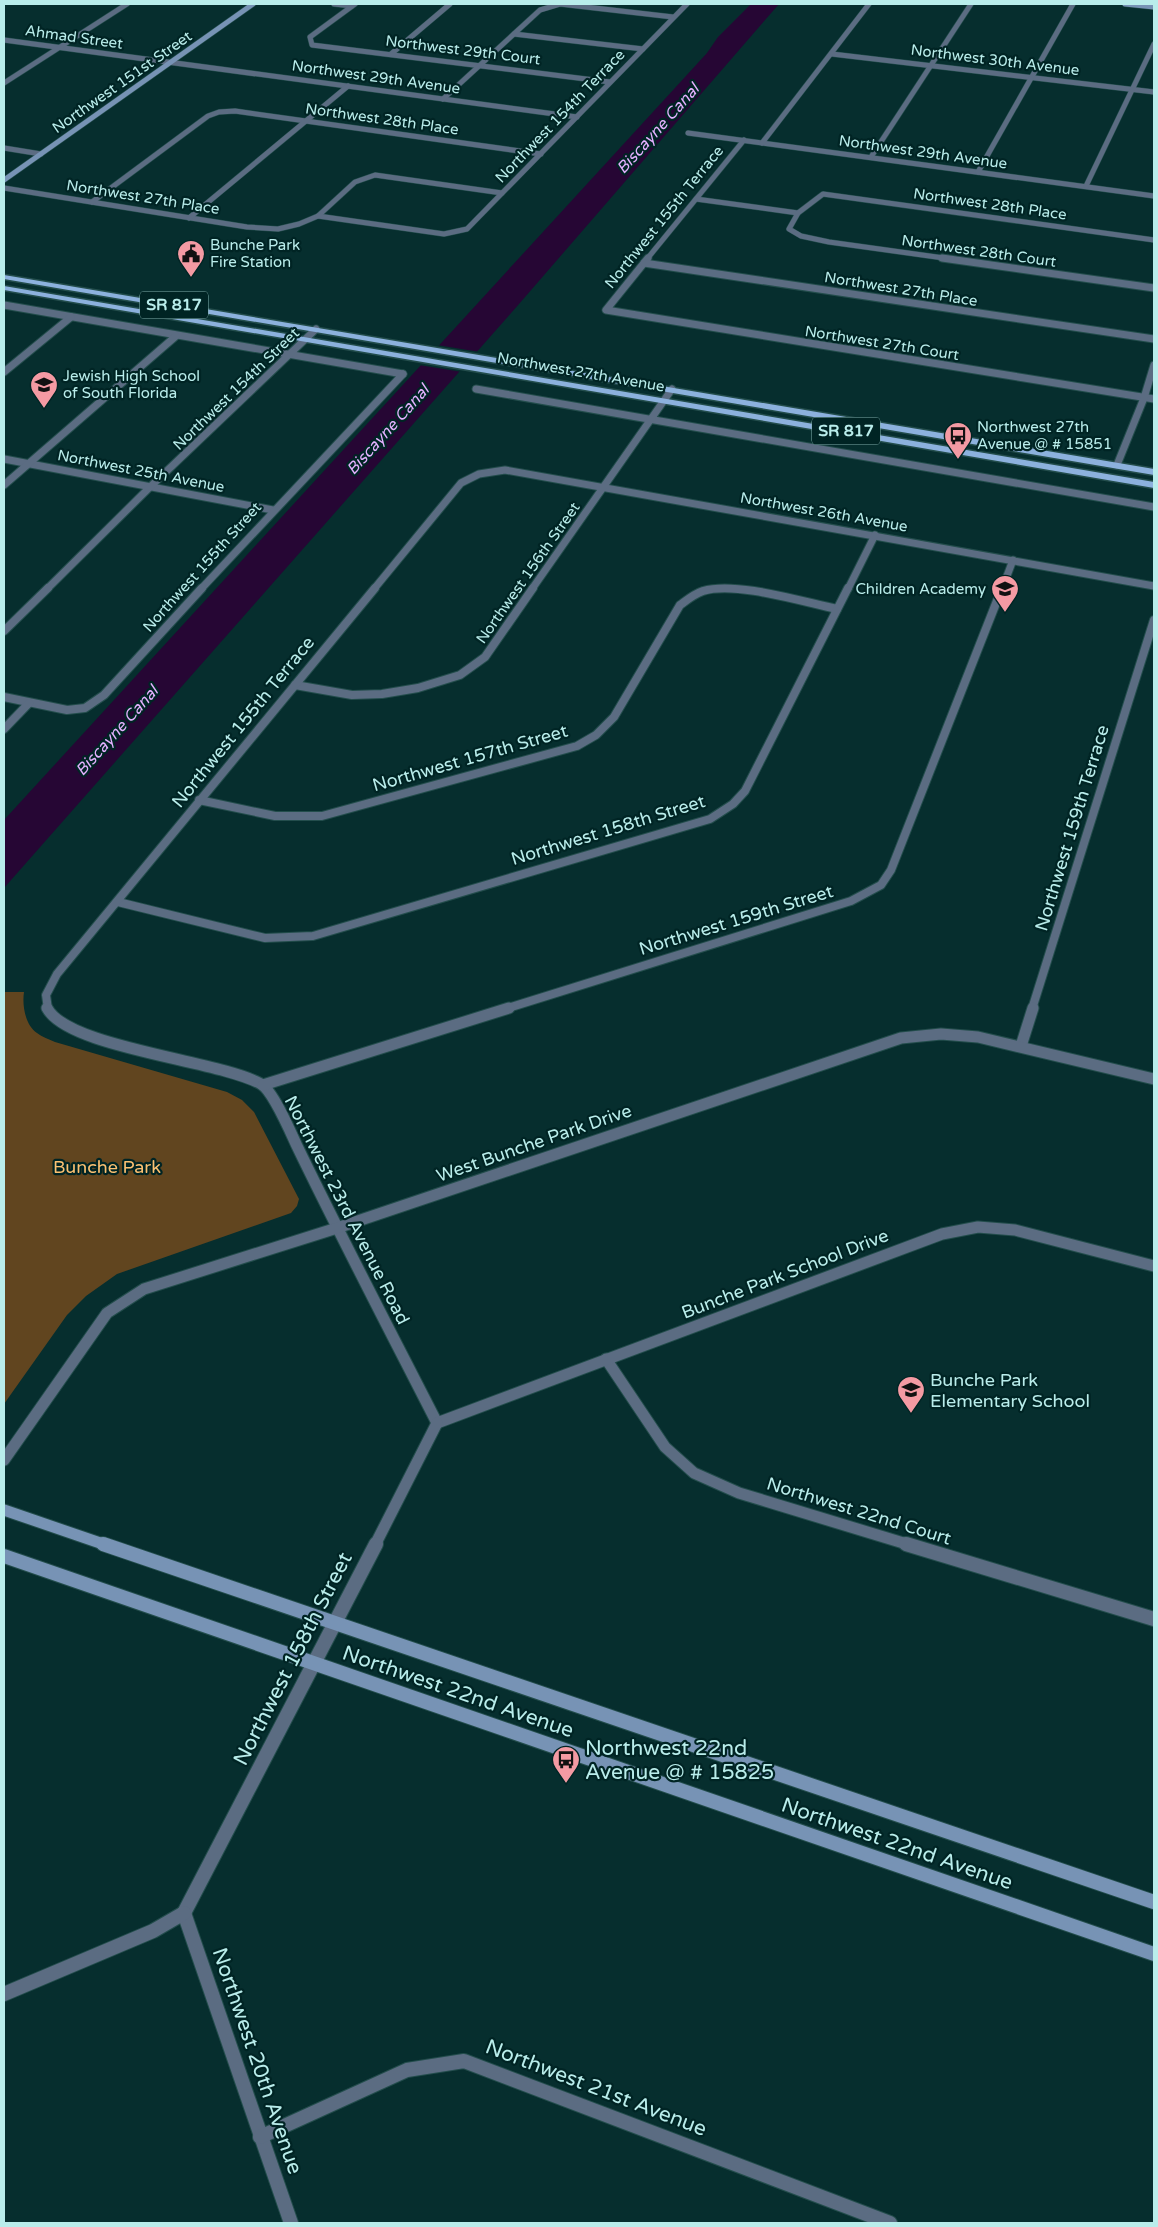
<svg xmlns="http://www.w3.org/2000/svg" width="1158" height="2227" viewBox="0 0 1158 2227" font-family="'Varela Round',sans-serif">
<rect width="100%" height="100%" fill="#062e2e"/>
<path fill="#61451f" d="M 4,992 L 24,992 C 22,1005 25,1025 37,1033 C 42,1037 49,1039 55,1042 L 227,1092 L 242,1100 L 254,1112 L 299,1199 L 297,1206 L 291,1213 L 117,1274 L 86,1296 L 67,1315 L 4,1404 Z"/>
<path fill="#260634" d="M 751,4 L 779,4 L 519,304 L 4,888 L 4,820 L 707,53 L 718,37 Z"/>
<path fill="#062e2e" d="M 437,345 L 480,352 L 462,372 L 419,365 Z"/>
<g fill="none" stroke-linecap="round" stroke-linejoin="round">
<defs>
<g id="street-far4">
<path d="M 334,4 L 352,6"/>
<path d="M 355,4 L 310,37 L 312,45 L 610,82"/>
<path d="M 514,34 L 643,49"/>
<path d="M 4,40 L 577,117"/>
<path d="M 391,54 L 450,4"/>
<path d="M 832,54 L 1154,92"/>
<path d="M 4,83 L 127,4"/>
<path d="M 443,99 L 540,10 L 560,4 L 673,17"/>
<path d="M 688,133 L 1154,196"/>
<path d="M 762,143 L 869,4"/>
<path d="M 4,148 L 41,154"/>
<path d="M 871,157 L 971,4"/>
<path d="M 978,172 L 1073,4"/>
<path d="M 1086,186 L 1154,44"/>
<path d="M 4,188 L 247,227 L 278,229 L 299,224 L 318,216 L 355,182 L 375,175 L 502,193"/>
<path d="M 696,199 L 798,213"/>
<path d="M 92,202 L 208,116 L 219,112 L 235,111 L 541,154"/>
<path d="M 318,216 L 444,234 L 467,229 L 687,4"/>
<path d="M 189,218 L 348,86"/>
<path d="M 647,259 L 744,140"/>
<path d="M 951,259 L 829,242 L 801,236 L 789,229 L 798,213 L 823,194 L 1154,240"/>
</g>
<g id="street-far3">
<path d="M 648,258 L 606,310 L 1154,399"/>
<path d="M 942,258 L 1154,288"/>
<path d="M 644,263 L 1154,339"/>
<path d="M 4,305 L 403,374"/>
<path d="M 4,372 L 71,317"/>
<path d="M 476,389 L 1154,507"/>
<path d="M 4,459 L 273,510"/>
<path d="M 1117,465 L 1144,398 L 1154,365"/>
<path d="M 4,485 L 176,336"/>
<path d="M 47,589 L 150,487 L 316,329"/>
<path d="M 201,589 L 403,374"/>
<path d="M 374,589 L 461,483 L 479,474 L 505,470 L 1154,586"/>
<path d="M 532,589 L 672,389"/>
<path d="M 848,589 L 875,535"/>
<path d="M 1002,589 L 1013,560"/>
</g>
<g id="street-far2">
<path d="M 4,631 L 48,588"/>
<path d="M 295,685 L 352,695 L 382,694 L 418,688 L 460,675 L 485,657 L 533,588"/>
<path d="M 4,697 L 67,710 L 85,708 L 104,695 L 202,588"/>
<path d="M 4,729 L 29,703"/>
<path d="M 199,800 L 275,816 L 322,816 L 577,746 L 596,735 L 614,717 L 680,605 C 687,600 694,594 703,591 C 736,581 803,602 837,609"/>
<path d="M 118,902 L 265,938 L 313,936 L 710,819 L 733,804 L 745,791 L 848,588"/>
<path d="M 48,1009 L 46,995 L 57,974 L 375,588"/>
<path d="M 505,1009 L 851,901 L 881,885 L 891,870 L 1002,588"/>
<path d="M 1032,1009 L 1154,620"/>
</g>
<g id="street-far1">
<path d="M 47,1008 C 68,1048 218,1060 261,1084 C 273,1091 291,1133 297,1146 C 342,1239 390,1331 437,1423"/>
<path d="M 1021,1046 L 1033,1008"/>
<path d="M 263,1085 L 509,1008"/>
<path d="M 606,1359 L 665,1447 L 694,1473 L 739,1493 L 910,1545"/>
<path d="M 437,1423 L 942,1234 L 978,1227 L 1015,1230 L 1154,1266"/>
<path d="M 4,1460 L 107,1313 L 144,1289 L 337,1228 L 901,1038 L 941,1034 L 978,1037 L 1154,1079"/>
<path d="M 375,1545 L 437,1423"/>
</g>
<g id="street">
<path d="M 906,1544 L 1154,1619"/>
<path d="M 184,1913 L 376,1544"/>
<path d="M 184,1913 L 291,2223"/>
<path d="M 4,1994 L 153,1931 L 184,1913"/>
<path d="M 260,2137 L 407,2070 L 464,2061 L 890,2223"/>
</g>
<g id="secondary-far2">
<path d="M 1125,4 L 1154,7"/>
<path d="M 4,180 L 253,4"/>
</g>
<path id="secondary-far1" d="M 4,1510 L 106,1545"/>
<g id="secondary">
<path d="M 103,1544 L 1154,1902"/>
<path d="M 4,1556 L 1154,1954"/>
</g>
<g id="primary">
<path d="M 4,275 L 1154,469 L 1154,475 L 4,279 Z"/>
<path d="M 4,286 L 1154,482 L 1154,488 L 4,290 Z"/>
</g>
</defs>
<use href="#street-far4" stroke="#234d4c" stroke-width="6"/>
<use href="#street-far3" stroke="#234d4c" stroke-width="9"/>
<use href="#street-far2" stroke="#234d4c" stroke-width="10"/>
<use href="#street-far1" stroke="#234d4c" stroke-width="13"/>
<use href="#street" stroke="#234d4c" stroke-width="16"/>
<use href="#secondary-far2" stroke="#234d4c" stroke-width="6"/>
<use href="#secondary-far1" stroke="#234d4c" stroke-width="13"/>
<use href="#secondary" stroke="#234d4c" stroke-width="16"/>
<use href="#primary" stroke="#234d4c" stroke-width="3"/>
<use href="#street-far4" stroke="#5b6c82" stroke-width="5"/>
<use href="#street-far3" stroke="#5b6c82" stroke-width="7"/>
<use href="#street-far2" stroke="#5b6c82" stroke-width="8"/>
<use href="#street-far1" stroke="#5b6c82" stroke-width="11"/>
<use href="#street" stroke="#5b6c82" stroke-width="14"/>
<use href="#secondary-far2" stroke="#7793b5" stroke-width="5"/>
<use href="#secondary-far1" stroke="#7793b5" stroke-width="11"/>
<use href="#secondary" stroke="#7793b5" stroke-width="14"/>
<use href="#primary" fill="#8cb1dd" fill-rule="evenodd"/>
</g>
<defs>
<symbol id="civic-pin" viewBox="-11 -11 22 30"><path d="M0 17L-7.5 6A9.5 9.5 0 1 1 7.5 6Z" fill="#f49aa3" stroke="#002424"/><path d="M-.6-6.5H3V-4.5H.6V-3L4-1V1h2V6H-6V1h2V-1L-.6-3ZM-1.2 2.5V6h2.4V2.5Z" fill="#111"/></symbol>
<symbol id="school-pin" viewBox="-11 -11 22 30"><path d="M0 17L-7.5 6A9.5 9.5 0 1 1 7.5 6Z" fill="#f49aa3" stroke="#002424"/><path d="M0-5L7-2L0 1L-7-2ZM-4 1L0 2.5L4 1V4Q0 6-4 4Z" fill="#111"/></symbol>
<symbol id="bus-pin" viewBox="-11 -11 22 30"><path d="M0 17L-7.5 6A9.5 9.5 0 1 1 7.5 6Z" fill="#f49aa3" stroke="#002424"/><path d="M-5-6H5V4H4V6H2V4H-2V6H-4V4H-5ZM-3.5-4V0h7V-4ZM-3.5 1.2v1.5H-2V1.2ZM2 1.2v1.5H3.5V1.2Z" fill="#111"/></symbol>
</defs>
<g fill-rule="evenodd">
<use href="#civic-pin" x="175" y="238" width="32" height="43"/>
<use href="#school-pin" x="28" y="369" width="32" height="43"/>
<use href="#bus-pin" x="942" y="420" width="32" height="43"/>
<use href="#school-pin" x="989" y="573" width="32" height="43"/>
<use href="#school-pin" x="895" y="1374" width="32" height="43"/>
<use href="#bus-pin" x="550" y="1744" width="32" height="43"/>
</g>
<g text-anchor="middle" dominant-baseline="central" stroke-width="4.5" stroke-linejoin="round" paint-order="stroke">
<g font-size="15" fill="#b9edeb" stroke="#002424">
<text transform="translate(74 37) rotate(8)">Ahmad Street</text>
<text transform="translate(463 50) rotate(7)">Northwest 29th Court</text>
<text transform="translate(995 60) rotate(7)">Northwest 30th Avenue</text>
<text transform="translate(376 77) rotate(8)">Northwest 29th Avenue</text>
<text transform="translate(122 82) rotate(-35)">Northwest 151st Street</text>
<text transform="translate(560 116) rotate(-46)">Northwest 154th Terrace</text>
<text transform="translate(382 119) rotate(8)">Northwest 28th Place</text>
<text transform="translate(923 152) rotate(8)">Northwest 29th Avenue</text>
<text transform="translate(143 197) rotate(9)">Northwest 27th Place</text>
<text transform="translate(990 204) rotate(8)">Northwest 28th Place</text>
<text transform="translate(664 217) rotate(-51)">Northwest 155th Terrace</text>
<text transform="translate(979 251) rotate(8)">Northwest 28th Court</text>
<text transform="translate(901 289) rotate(9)">Northwest 27th Place</text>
<text transform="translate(882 343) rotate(9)">Northwest 27th Court</text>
<text transform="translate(581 372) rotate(10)">Northwest 27th Avenue</text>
<text transform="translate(236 389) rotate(-44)">Northwest 154th Street</text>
<text transform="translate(141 471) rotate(11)">Northwest 25th Avenue</text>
<text transform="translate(824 512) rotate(10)">Northwest 26th Avenue</text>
<text transform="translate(202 567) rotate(-48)">Northwest 155th Street</text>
<text transform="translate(528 573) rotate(-55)">Northwest 156th Street</text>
</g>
<g font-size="15" fill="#b9edeb" stroke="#002424" text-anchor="start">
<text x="210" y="245">Bunche Park<tspan x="210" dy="17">Fire Station</tspan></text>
<text x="63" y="376">Jewish High School<tspan x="63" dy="17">of South Florida</tspan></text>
<text x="977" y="427">Northwest 27th<tspan x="977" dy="17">Avenue @ # 15851</tspan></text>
<text x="986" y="589" text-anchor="end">Children Academy</text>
</g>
<g font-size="16" font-style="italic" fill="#e4b1ff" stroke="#002424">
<text transform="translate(658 129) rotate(-48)">Biscayne Canal</text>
<text transform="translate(388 430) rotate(-48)">Biscayne Canal</text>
<text transform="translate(117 731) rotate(-48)">Biscayne Canal</text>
</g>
<g fill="#002424" stroke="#82b1af" stroke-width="1">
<rect x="140" y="291.5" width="68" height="27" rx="4"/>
<rect x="812" y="417.5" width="68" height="27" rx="4"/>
</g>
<g font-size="16" font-weight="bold" fill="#b9edeb">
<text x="174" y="305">SR 817</text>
<text x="846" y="431">SR 817</text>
</g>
<g font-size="18" fill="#b9edeb" stroke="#002424">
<text transform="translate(243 722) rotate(-51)">Northwest 155th Terrace</text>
<text transform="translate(470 758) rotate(-16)">Northwest 157th Street</text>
<text transform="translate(1072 828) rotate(-73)">Northwest 159th Terrace</text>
<text transform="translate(608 830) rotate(-17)">Northwest 158th Street</text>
<text transform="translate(736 920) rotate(-17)">Northwest 159th Street</text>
<text transform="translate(534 1143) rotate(-19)">West Bunche Park Drive</text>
<text transform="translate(347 1210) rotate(63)">Northwest 23rd Avenue Road</text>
<text transform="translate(785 1274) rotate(-21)">Bunche Park School Drive</text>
<text transform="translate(859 1511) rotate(17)">Northwest 22nd Court</text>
</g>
<g font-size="18" fill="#fcc172" stroke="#002424">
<text x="107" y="1167">Bunche Park</text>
</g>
<g font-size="18" fill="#b9edeb" stroke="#002424" text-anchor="start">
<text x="930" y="1380">Bunche Park<tspan x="930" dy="21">Elementary School</tspan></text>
</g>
<g font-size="21" fill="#b9edeb" stroke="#002424">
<text transform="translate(293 1659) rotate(-63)">Northwest 158th Street</text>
<text transform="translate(458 1692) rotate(19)">Northwest 22nd Avenue</text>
<text transform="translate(897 1844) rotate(19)">Northwest 22nd Avenue</text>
<text transform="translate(257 2061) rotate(71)">Northwest 20th Avenue</text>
<text transform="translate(596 2088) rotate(21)">Northwest 21st Avenue</text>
</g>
<g font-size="21" fill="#b9edeb" stroke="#002424" text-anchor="start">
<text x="585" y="1748">Northwest 22nd<tspan x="585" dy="24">Avenue @ # 15825</tspan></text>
</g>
</g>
<rect width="1158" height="2227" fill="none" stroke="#b9edeb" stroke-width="10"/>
</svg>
